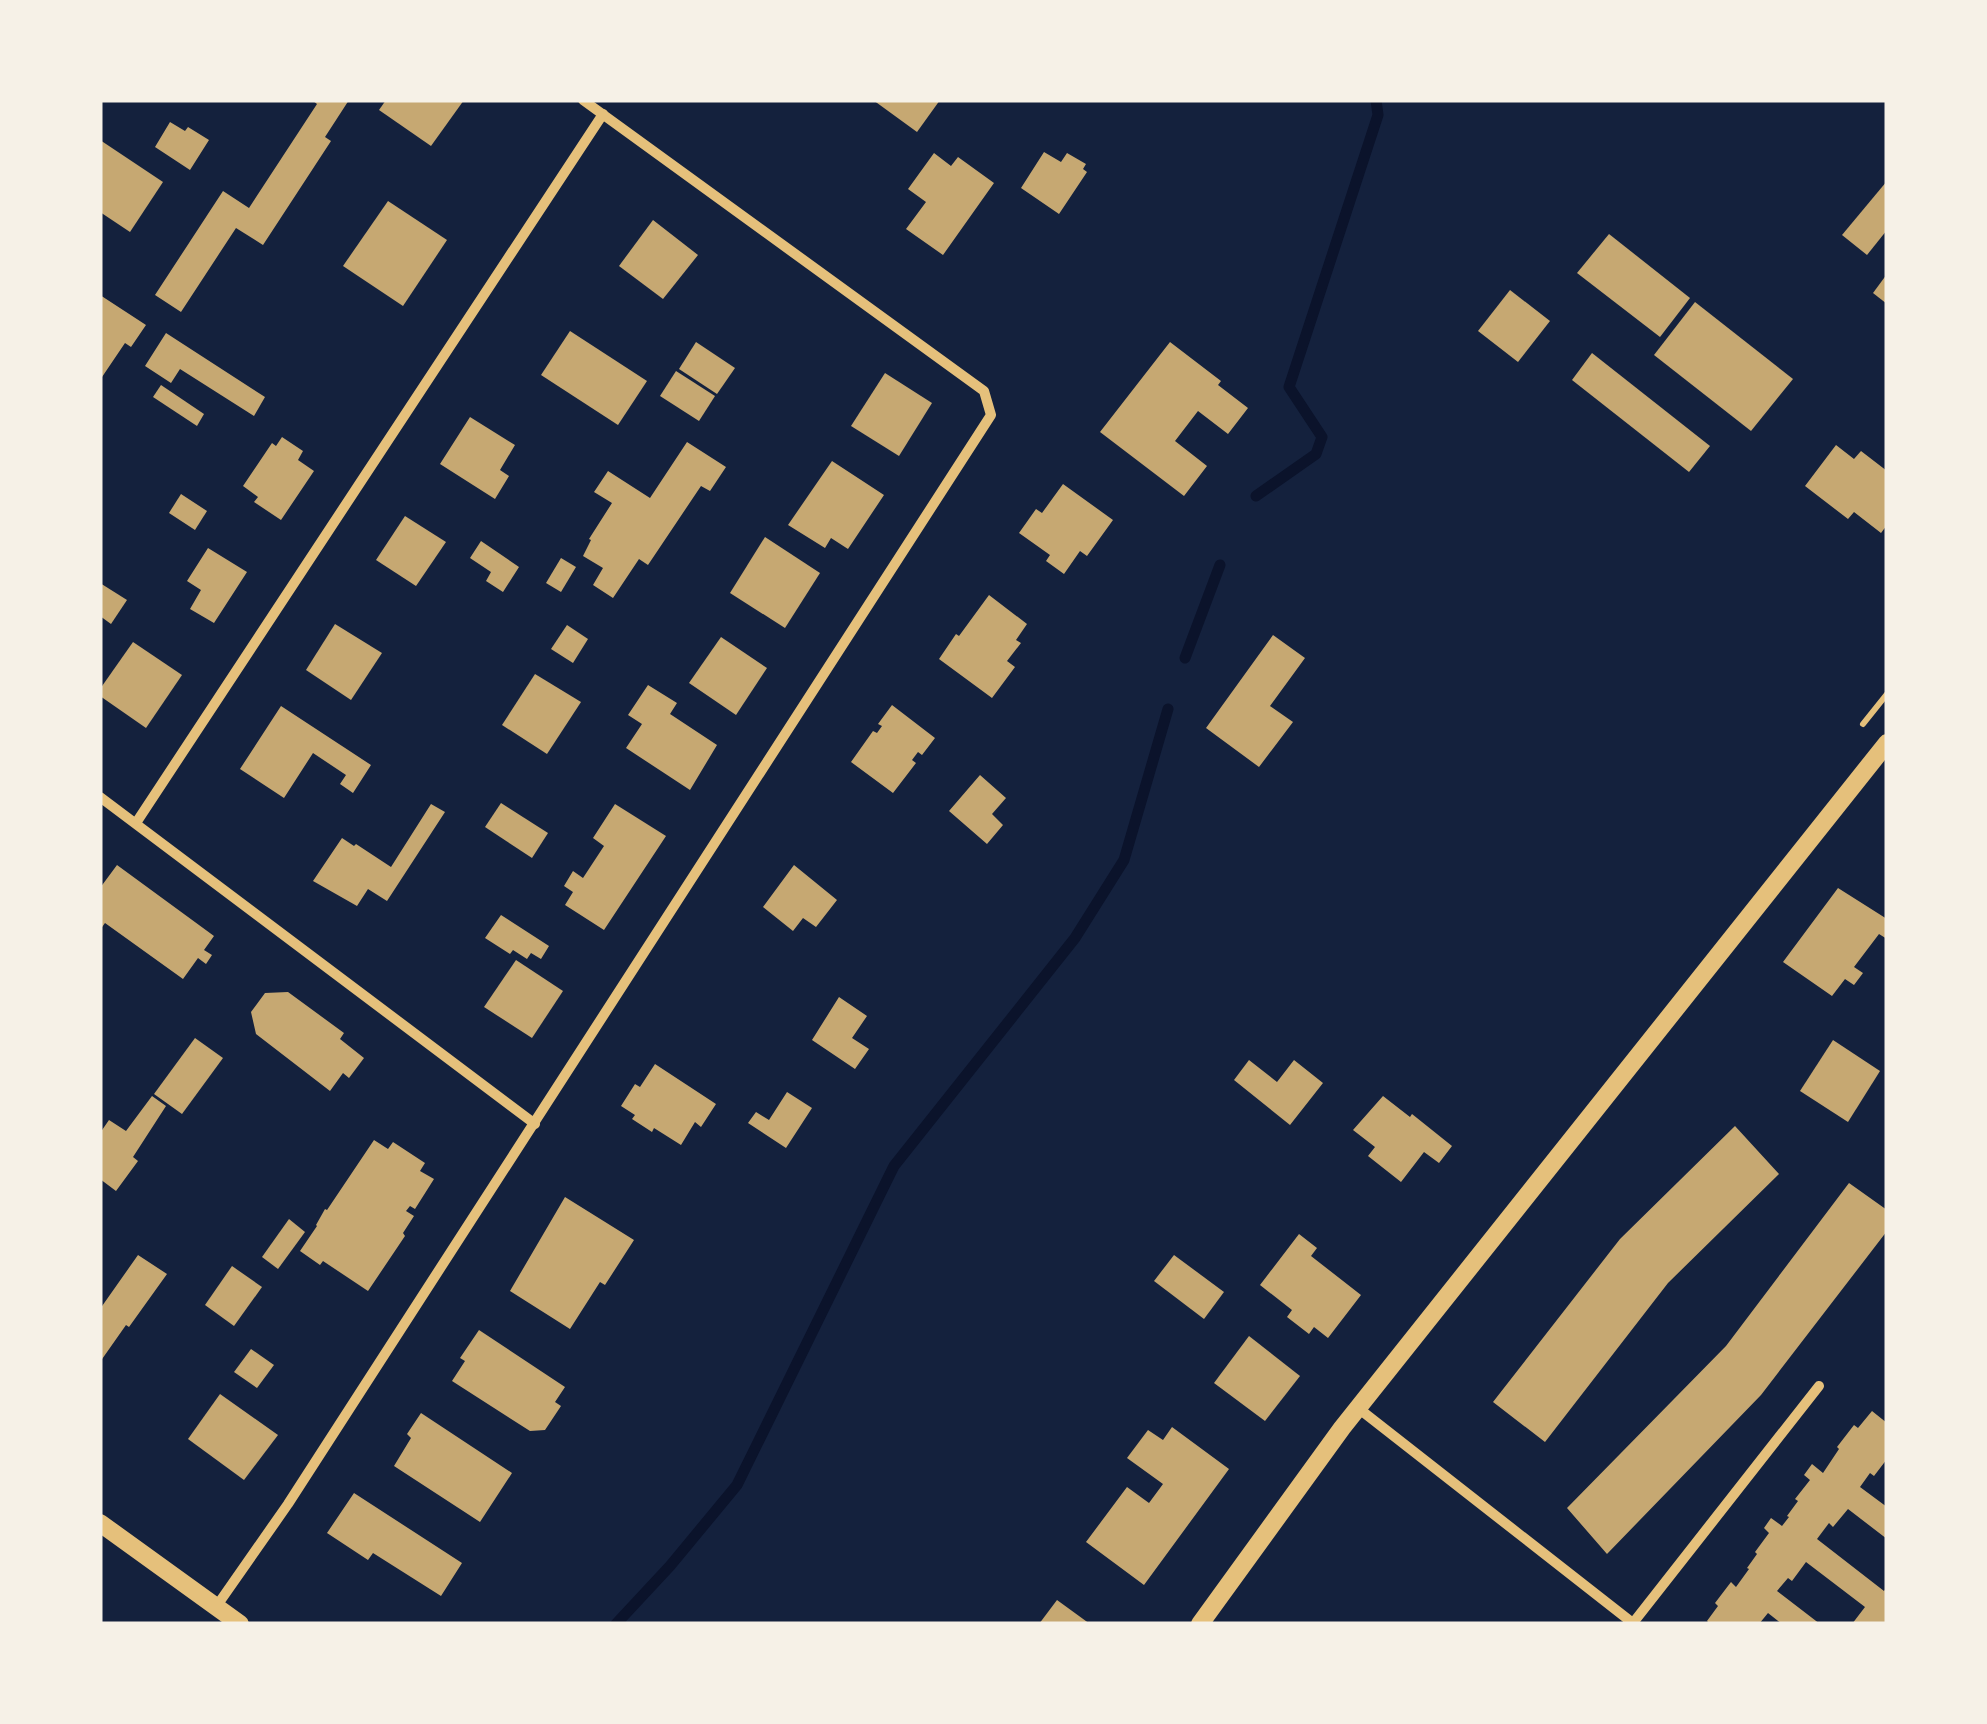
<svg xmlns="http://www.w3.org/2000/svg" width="1987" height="1724" viewBox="0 0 1987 1724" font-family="Commissioner,sans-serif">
<rect width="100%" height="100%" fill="#14213d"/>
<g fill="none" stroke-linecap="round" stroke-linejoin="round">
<g stroke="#0b132b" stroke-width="11">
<path d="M 1256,496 L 1316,454 L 1322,437 L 1289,387 L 1378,115 L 1376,100"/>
<path d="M 1185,658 L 1220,565"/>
<path d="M 616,1624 L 670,1566 L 737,1485 L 894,1166 L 1075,938 L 1124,860 L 1168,709"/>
</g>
</g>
<g fill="#c6a872">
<path d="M 312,100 L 349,100 L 325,137 L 331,141 L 263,245 L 236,228 L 181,312 L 155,295 L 223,191 L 249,208 L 317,104 Z"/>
<path d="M 386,100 L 464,100 L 431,146 L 379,110 Z"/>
<path d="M 873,100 L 940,100 L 917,132 Z"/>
<path d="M 170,122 L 185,131 L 188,127 L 209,140 L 190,170 L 155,147 Z"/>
<path d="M 100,140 L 163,182 L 130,232 L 100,212 Z"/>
<path d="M 1044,152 L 1061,162 L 1067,153 L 1086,164 L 1083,169 L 1087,172 L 1059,214 L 1021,188 Z"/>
<path d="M 934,153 L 951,166 L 958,157 L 994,183 L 943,255 L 906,229 L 926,202 L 908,189 Z"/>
<path d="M 1887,181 L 1887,230 L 1867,255 L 1842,235 Z"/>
<path d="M 388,201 L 447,240 L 403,306 L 343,266 Z"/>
<path d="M 653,220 L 698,255 L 663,299 L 619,266 Z"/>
<path d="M 1609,234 L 1690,298 L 1660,337 L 1577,273 Z"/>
<path d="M 1887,274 L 1887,304 L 1873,293 Z"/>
<path d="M 1510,290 L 1550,321 L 1518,362 L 1478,331 Z"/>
<path d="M 100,295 L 146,325 L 131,347 L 125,343 L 100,380 Z"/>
<path d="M 1695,302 L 1793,379 L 1751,431 L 1654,355 Z"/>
<path d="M 570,331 L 647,381 L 618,425 L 541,375 Z"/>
<path d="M 166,333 L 265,397 L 254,416 L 180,369 L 171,383 L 145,366 Z"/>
<path d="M 696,342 L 735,368 L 717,394 L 679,369 Z"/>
<path d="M 1170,342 L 1221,381 L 1218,385 L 1248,408 L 1228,434 L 1198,411 L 1175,441 L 1207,466 L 1184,496 L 1100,432 Z"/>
<path d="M 1592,353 L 1710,446 L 1689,472 L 1572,380 Z"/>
<path d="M 676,371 L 715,396 L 699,421 L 660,396 Z"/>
<path d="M 885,373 L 932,403 L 899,456 L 851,426 Z"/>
<path d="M 161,385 L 204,414 L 197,426 L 153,397 Z"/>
<path d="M 470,417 L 515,445 L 500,470 L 509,476 L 495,499 L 440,464 Z"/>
<path d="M 282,437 L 303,451 L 298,460 L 314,471 L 281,520 L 254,502 L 258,497 L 243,486 L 272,443 L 276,446 Z"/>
<path d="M 687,442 L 726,467 L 710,491 L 701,486 L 648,565 L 639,559 L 613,598 L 593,585 L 603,568 L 583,556 L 591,540 L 589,539 L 612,503 L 594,492 L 608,471 L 650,498 Z"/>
<path d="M 1836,445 L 1854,459 L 1861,451 L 1887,471 L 1887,525 L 1881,533 L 1854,512 L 1848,519 L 1805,486 Z"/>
<path d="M 832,461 L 884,495 L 848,549 L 831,538 L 825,548 L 788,525 Z"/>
<path d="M 1063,484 L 1113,520 L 1087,556 L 1080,551 L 1064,574 L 1046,561 L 1050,555 L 1019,533 L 1036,509 L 1042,513 Z"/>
<path d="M 181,494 L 207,511 L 195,530 L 169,513 Z"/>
<path d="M 405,516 L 446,542 L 416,586 L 376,560 Z"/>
<path d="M 765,537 L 820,573 L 785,628 L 730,593 Z"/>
<path d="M 481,541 L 519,567 L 503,592 L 486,581 L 491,572 L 470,558 Z"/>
<path d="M 208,548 L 247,572 L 214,623 L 190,609 L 201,590 L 187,581 Z"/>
<path d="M 561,558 L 576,567 L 561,592 L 546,583 Z"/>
<path d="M 100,583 L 127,600 L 111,624 L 100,616 Z"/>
<path d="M 989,595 L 1027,624 L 1016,640 L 1021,643 L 1007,661 L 1015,667 L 992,698 L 939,659 L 956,634 L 959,636 Z"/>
<path d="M 335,624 L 382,653 L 351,700 L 306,670 Z"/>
<path d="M 567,625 L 588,639 L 573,663 L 551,649 Z"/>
<path d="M 1273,635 L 1305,658 L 1270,706 L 1293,722 L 1259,767 L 1206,728 Z"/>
<path d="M 721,637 L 767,668 L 736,715 L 689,683 Z"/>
<path d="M 133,642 L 182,675 L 146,728 L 100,696 L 100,689 Z"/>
<path d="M 535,674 L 581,702 L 547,754 L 502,725 Z"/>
<path d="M 648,685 L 677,703 L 670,714 L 717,745 L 690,790 L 626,748 L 642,724 L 628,715 Z"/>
<path d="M 892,705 L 935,738 L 922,755 L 918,752 L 912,760 L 916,763 L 893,793 L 851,762 L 873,731 L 877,733 L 882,726 L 878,724 Z"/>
<path d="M 281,706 L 371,765 L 353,793 L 340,784 L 346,775 L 313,753 L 284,798 L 240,769 Z"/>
<path d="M 980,775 L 1006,798 L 992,814 L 1003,825 L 987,844 L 949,811 Z"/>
<path d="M 501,803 L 548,833 L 532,858 L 485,827 Z"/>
<path d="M 431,804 L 445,812 L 387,901 L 368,889 L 357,906 L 313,881 L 342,838 L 354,846 L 356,844 L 391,867 Z"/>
<path d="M 615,804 L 666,836 L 604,930 L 565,905 L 573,892 L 564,886 L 573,871 L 583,878 L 604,846 L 593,838 Z"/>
<path d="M 117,865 L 214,936 L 204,950 L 212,955 L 206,964 L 198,958 L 183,979 L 105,923 L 100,930 L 100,888 Z"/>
<path d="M 794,865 L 837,900 L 816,927 L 803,918 L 793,931 L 763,907 Z"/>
<path d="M 1838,888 L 1887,919 L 1887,939 L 1879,934 L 1854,967 L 1863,973 L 1854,985 L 1845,979 L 1832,996 L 1783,962 Z"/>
<path d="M 501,915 L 549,946 L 541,959 L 531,953 L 527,959 L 513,950 L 510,954 L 485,938 Z"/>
<path d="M 516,960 L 563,991 L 532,1038 L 484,1007 Z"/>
<path d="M 288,992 L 344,1033 L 340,1039 L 364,1058 L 349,1078 L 343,1073 L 330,1091 L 256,1034 L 251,1012 L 265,993 Z"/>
<path d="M 839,997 L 867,1016 L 852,1038 L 869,1049 L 855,1069 L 812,1040 Z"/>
<path d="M 195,1038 L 223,1058 L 182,1114 L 154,1094 Z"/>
<path d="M 1833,1040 L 1880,1071 L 1848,1122 L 1800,1091 Z"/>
<path d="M 1249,1060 L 1277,1082 L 1294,1060 L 1323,1083 L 1290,1125 L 1234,1080 Z"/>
<path d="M 655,1064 L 716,1104 L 701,1127 L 695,1122 L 681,1145 L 654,1128 L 652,1132 L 632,1119 L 635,1115 L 621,1106 L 635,1084 L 640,1087 Z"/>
<path d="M 787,1092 L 812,1108 L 786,1148 L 748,1123 L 756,1112 L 769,1120 Z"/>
<path d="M 152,1096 L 166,1106 L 133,1157 L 138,1161 L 116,1191 L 100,1179 L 100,1133 L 109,1120 L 126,1131 Z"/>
<path d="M 1383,1096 L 1410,1117 L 1412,1114 L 1452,1146 L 1439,1163 L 1424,1152 L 1401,1182 L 1368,1156 L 1375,1147 L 1353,1130 Z"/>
<path d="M 1735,1126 L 1779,1174 L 1668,1283 L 1545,1442 L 1493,1402 L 1620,1239 Z"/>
<path d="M 374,1140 L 388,1149 L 393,1142 L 425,1163 L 420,1171 L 434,1179 L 415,1209 L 410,1206 L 406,1211 L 414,1216 L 403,1233 L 405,1236 L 368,1291 L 323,1261 L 320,1265 L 300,1251 L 317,1226 L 316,1225 L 325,1209 L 327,1210 Z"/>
<path d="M 1849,1183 L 1887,1210 L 1887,1231 L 1761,1395 L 1607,1554 L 1567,1508 L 1726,1346 Z"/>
<path d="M 565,1197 L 634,1240 L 605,1285 L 600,1282 L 570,1329 L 510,1291 Z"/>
<path d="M 289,1219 L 305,1232 L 278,1269 L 262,1257 Z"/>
<path d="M 1299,1234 L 1317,1248 L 1311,1256 L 1361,1295 L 1328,1338 L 1314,1327 L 1309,1334 L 1287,1317 L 1292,1310 L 1260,1285 Z"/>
<path d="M 138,1255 L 167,1274 L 129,1327 L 126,1325 L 100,1362 L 100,1309 Z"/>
<path d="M 1174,1255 L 1224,1292 L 1204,1319 L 1154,1281 Z"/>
<path d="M 232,1266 L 262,1287 L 234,1326 L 205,1305 Z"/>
<path d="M 479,1330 L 565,1387 L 555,1402 L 561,1406 L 545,1430 L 530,1431 L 452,1381 L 465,1361 L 460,1358 Z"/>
<path d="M 1249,1336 L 1300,1376 L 1265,1421 L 1214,1383 Z"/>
<path d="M 251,1349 L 274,1365 L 257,1388 L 234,1372 Z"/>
<path d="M 220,1394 L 278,1435 L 244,1480 L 188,1439 Z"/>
<path d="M 1872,1411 L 1887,1423 L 1887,1459 L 1874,1476 L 1870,1473 L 1860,1487 L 1887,1507 L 1887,1539 L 1848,1509 L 1833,1527 L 1829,1523 L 1817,1539 L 1884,1591 L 1887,1587 L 1887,1624 L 1852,1624 L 1865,1607 L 1806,1562 L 1792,1581 L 1788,1578 L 1777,1591 L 1820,1624 L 1782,1624 L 1768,1613 L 1759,1624 L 1710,1624 L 1707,1621 L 1718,1606 L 1715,1603 L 1731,1582 L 1736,1587 L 1749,1569 L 1747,1568 L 1757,1554 L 1755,1552 L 1769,1533 L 1764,1528 L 1771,1518 L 1782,1526 L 1789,1517 L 1787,1516 L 1798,1501 L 1795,1499 L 1810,1480 L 1804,1475 L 1812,1464 L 1823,1473 L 1839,1449 L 1837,1447 L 1854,1425 L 1858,1428 Z"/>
<path d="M 421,1413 L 512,1473 L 480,1522 L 394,1466 L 411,1438 L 407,1434 Z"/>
<path d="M 1172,1427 L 1229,1469 L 1144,1585 L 1086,1542 L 1127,1487 L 1149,1503 L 1163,1484 L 1127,1458 L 1148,1430 L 1163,1440 Z"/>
<path d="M 354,1493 L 462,1563 L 441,1596 L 373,1553 L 368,1560 L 327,1533 Z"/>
<path d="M 1057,1600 L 1090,1624 L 1039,1624 Z"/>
</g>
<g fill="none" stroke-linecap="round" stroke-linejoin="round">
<path stroke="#e5c07b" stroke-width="6" d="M 1863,724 L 1887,694"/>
<g stroke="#e5c07b" stroke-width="10">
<path d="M 100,797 L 535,1124"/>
<path d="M 136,823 L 603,114"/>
<path d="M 1358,1408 L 1634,1624"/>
<path d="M 216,1607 L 288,1504 L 991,415 L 984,391 L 583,100"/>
<path d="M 1633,1623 L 1819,1386"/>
</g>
<g stroke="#e5c07b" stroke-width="18">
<path d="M 100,1523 L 240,1624"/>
<path d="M 1200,1624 L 1342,1428 L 1887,743"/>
</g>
</g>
<rect width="1987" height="1724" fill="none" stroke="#f6f1e7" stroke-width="205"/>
</svg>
